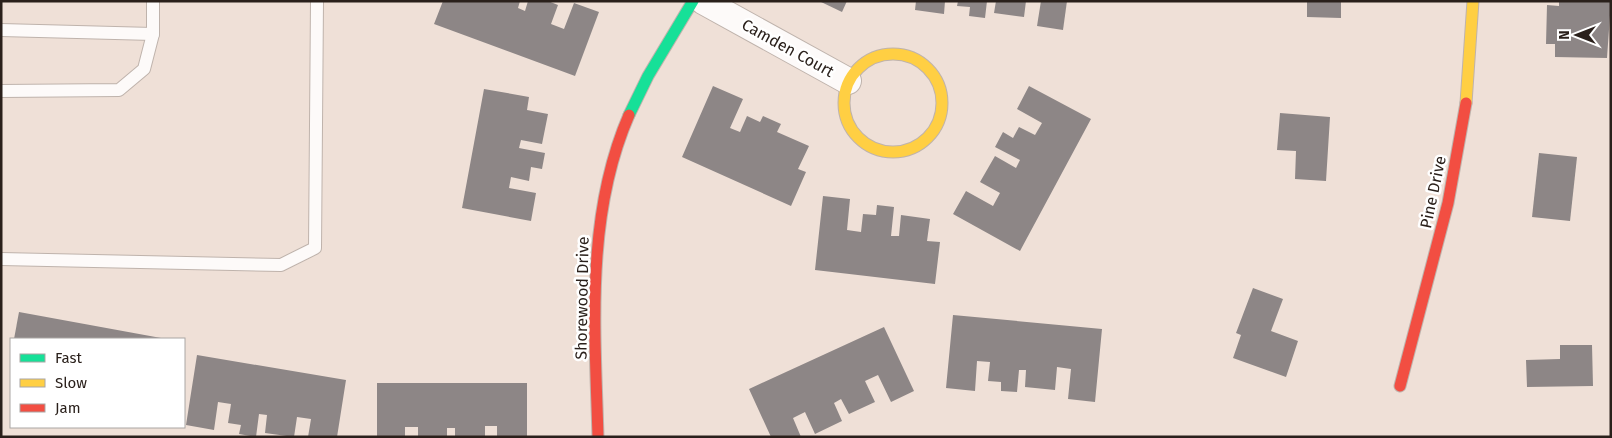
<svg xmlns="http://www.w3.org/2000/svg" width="1612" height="438" viewBox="0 0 1612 438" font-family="'Fira Sans',sans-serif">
<rect width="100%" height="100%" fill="#efe0d7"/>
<g fill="#8d8686">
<path d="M 443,1 L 520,1 L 518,8 L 525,11 L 528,1 L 548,1 L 558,5 L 551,24 L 564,29 L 574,3 L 599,12 L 575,76 L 434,24 Z"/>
<path d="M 819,1 L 847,1 L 842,12 Z"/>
<path d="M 916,1 L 945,1 L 944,14 L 915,10 Z"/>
<path d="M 958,1 L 987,1 L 985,18 L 969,16 L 970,7 L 957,6 Z"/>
<path d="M 996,1 L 1026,1 L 1024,17 L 994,13 Z"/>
<path d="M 1041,1 L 1067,1 L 1063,30 L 1037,26 Z"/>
<path d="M 1307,1 L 1341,1 L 1341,18 L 1307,17 Z"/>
<path d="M 1559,1 L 1611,1 L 1607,58 L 1555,57 L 1555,44 L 1546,44 L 1547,5 L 1559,6 Z"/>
<path d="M 713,86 L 743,99 L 730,128 L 740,132 L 747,116 L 760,122 L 763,116 L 781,124 L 777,132 L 809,146 L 798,169 L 806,172 L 791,206 L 682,157 Z"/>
<path d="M 1029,86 L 1091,119 L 1020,251 L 953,214 L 966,191 L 993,206 L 1000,193 L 980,182 L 995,156 L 1016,168 L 1020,160 L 995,147 L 1003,132 L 1013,138 L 1019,127 L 1035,135 L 1042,123 L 1017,109 Z"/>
<path d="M 484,89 L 529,97 L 527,110 L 548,114 L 542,144 L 521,140 L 519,148 L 545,153 L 542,169 L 531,167 L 529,181 L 511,177 L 509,188 L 536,193 L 531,221 L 462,208 Z"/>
<path d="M 1280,113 L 1330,117 L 1326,181 L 1295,179 L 1296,151 L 1277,150 Z"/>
<path d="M 1539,153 L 1577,157 L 1570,221 L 1532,217 Z"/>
<path d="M 823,196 L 850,199 L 847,230 L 861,232 L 863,214 L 876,215 L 877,205 L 894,207 L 891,236 L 899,236 L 901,215 L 930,219 L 927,241 L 940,242 L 935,284 L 815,270 Z"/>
<path d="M 1253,288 L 1283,299 L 1271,331 L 1298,341 L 1286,377 L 1233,358 L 1241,335 L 1236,333 Z"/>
<path d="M 19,312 L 161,338 L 161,339 L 14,339 Z"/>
<path d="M 953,315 L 1102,329 L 1095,402 L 1068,399 L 1071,369 L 1057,367 L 1055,390 L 1025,387 L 1026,370 L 1019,370 L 1017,392 L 1001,391 L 1001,382 L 988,381 L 990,362 L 977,361 L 975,391 L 946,388 Z"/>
<path d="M 884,327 L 914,391 L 891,402 L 878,375 L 865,381 L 875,402 L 849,414 L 841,399 L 834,403 L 842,421 L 815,434 L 805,412 L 793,418 L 801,437 L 771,437 L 749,389 Z"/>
<path d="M 1560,345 L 1592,345 L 1593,386 L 1527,387 L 1526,360 L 1560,359 Z"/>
<path d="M 197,355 L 346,380 L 337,437 L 308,437 L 311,419 L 297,417 L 294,437 L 265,433 L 267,415 L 259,414 L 256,437 L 239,434 L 241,425 L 228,423 L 231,404 L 218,402 L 214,430 L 186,425 Z"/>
<path d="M 377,383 L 527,383 L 527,437 L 497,437 L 497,426 L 485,426 L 485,437 L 455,437 L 455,428 L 447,428 L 447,437 L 418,437 L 418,427 L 405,427 L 405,437 L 377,437 Z"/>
</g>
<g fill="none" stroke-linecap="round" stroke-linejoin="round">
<defs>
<g id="lane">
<path d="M 1,30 L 153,34"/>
<path d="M 1,91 L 119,90 L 144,69 L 153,34 L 153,1"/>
<path d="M 1,259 L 281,265 L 315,248 L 317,1"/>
</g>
<path id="street" d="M 703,1 L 848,81"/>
<path id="fast" d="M 629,115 L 648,76 L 693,1"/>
<g id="slow">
<circle cx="893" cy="103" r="49"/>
<path d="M 1466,103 L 1473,1"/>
</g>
<g id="jam">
<path d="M 1400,386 L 1448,203 L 1466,103"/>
<path d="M 598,437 C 595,330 585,216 629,115"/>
</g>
</defs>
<use href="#lane" stroke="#bfb3ac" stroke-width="14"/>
<use href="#street" stroke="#bfb3ac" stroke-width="28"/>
<use href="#fast" stroke="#bfb3ac" stroke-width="13"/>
<use href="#slow" stroke="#bfb3ac" stroke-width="13"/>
<use href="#jam" stroke="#bfb3ac" stroke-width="13"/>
<use href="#lane" stroke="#fdfaf9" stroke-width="12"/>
<use href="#street" stroke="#fdfaf9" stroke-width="26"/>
<use href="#fast" stroke="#16e098" stroke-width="11"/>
<use href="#slow" stroke="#ffcf43" stroke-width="11"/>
<use href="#jam" stroke="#f24e42" stroke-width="11"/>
</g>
<g text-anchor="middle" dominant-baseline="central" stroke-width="5" stroke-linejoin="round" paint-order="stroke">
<g font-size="16" fill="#2a201b" stroke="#fff">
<text transform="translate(788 48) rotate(29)">Camden Court</text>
<text transform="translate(1433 192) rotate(-78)">Pine Drive</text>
<text transform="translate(582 298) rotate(-89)">Shorewood Drive</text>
</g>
</g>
<rect width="1612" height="438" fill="none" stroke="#2a201b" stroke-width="5"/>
<rect x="10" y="338" width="175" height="90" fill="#ffffff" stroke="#aaa6a4"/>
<rect x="20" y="354" width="25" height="8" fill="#16e098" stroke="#aaa6a4"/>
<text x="55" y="363" font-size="15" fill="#2a201b">Fast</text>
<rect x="20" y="379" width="25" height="8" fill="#ffcf43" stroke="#aaa6a4"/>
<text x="55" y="388" font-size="15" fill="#2a201b">Slow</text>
<rect x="20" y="404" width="25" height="8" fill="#f24e42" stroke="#aaa6a4"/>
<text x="55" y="413" font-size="15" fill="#2a201b">Jam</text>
<g transform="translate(1577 35) rotate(270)" stroke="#ffffff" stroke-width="4" paint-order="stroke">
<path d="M0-4L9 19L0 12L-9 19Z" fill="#2a201b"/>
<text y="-8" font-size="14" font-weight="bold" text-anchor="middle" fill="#2a201b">N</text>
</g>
</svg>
